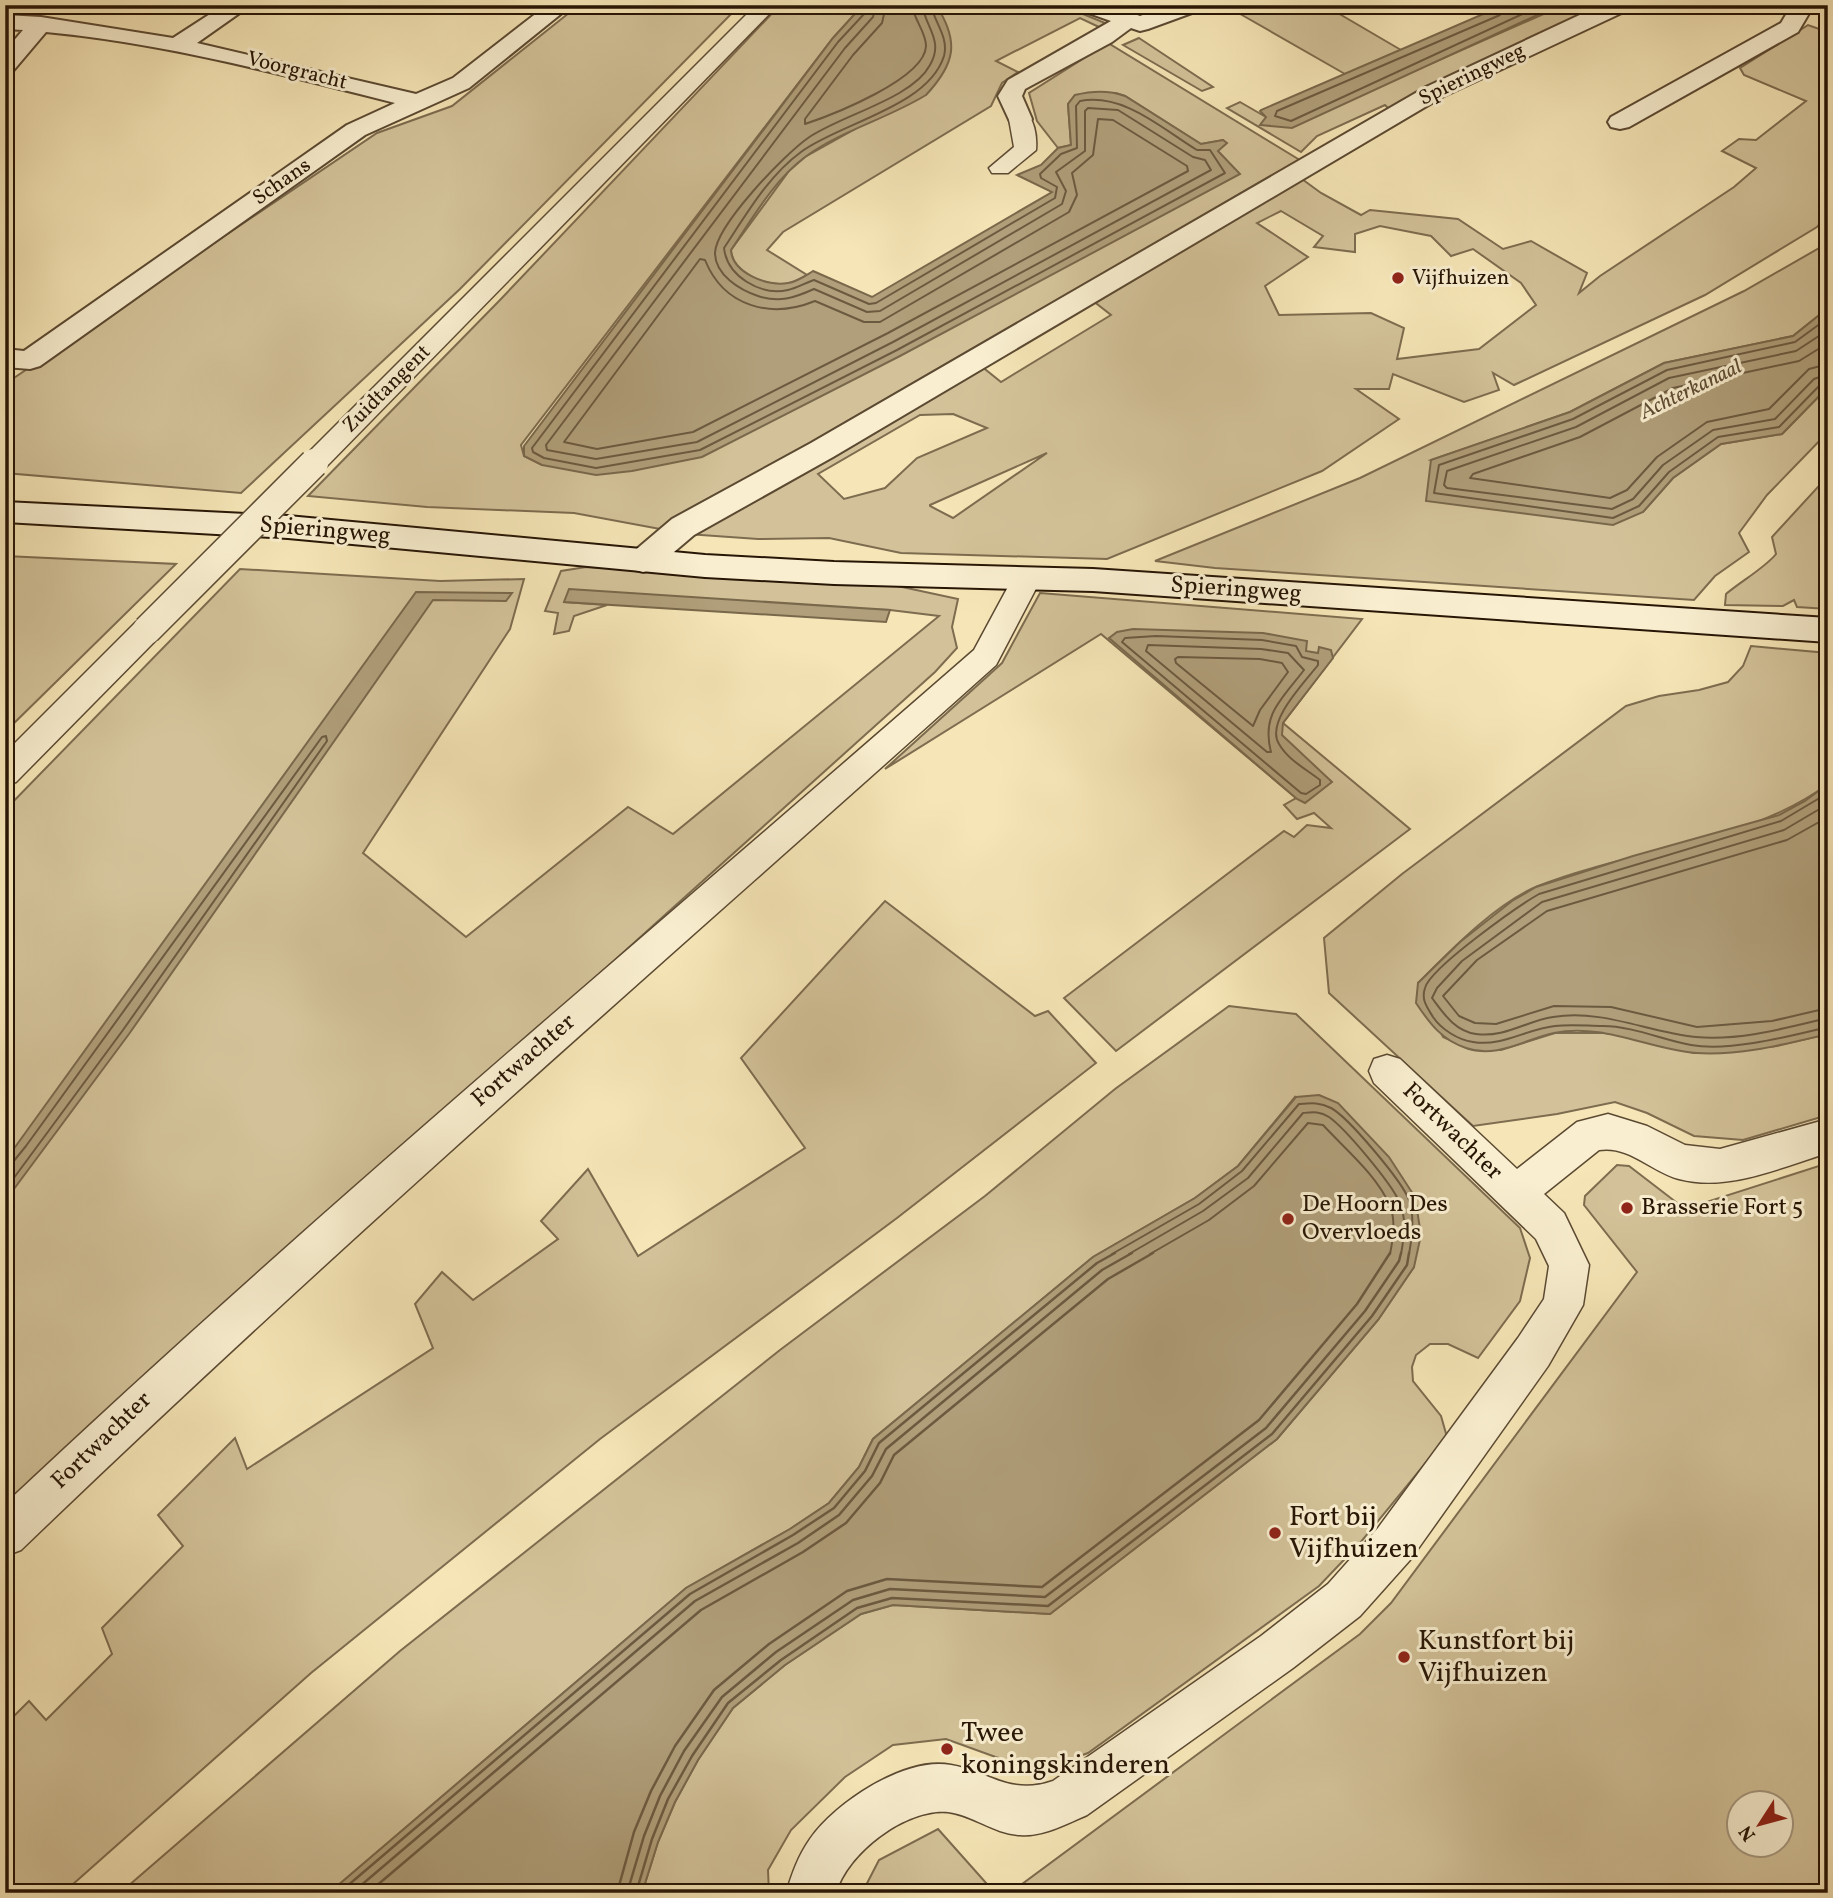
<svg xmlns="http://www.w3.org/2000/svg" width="1833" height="1898" viewBox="0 0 1833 1898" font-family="Vollkorn,serif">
<rect width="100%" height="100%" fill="#f6e6b7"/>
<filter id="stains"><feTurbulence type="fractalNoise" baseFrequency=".00286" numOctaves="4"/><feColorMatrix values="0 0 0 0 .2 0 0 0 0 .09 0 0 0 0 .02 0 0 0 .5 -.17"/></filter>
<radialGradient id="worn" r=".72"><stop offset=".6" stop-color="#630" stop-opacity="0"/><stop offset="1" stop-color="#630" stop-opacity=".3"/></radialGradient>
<g fill="#d3c299" stroke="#7d6c4f" stroke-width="2" fill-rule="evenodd">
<path d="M 579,5 L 740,5 L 460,289 L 241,493 L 5,473 L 5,384 L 377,133 L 452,106 Z"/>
<path d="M 780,5 L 863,5 L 833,38 L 521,445 L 524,456 L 542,465 L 1076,261 L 1239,174 L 1217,151 L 1226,143 L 1223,140 L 1201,144 L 1125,96 L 1116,93 L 1075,95 L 1068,104 L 1071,145 L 1058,148 L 1037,121 L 1029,93 L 1108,43 L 1303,162 L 1287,168 L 1321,193 L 1361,215 L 1370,210 L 1458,219 L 1503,249 L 1531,241 L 1587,273 L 1579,293 L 1600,276 L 1734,187 L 1756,168 L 1722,151 L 1739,139 L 1756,140 L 1806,101 L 1744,75 L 1740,68 L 1808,25 L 1828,32 L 1828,215 L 1817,227 L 1705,295 L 1514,385 L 1493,373 L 1499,390 L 1464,402 L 1393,374 L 1389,389 L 1356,389 L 1399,419 L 1322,471 L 1107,559 L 901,553 L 829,538 L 758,539 L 687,534 L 574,513 L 427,507 L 308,496 L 500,300 ZM 1281,211 L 1323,236 L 1314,247 L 1355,252 L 1355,234 L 1380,226 L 1431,236 L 1451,256 L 1473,249 L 1521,283 L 1536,305 L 1479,349 L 1397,359 L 1404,328 L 1371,313 L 1279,315 L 1265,286 L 1308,257 L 1257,223 ZM 1079,290 L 1111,315 L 1001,382 L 970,357 ZM 953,414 L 987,428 L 917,458 L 885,488 L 844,499 L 818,474 L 920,415 ZM 1047,453 L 953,518 L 930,506 L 930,505 Z"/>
<path d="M 933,5 L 1061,5 L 1105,23 L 1099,27 L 1080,18 L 996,61 L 1018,72 L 1002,83 L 991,106 L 783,232 L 767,250 L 807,275 C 799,279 792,284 782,284 C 763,285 732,271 731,250 L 789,171 L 805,157 L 855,129 Z"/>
<path d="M 1250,5 L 1324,5 L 1401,50 L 1345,74 L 1235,11 Z"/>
<path d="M 1564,5 L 1611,5 L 1389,109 L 1385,105 L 1317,136 L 1301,152 L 1227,108 L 1240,102 L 1266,117 L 1430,64 Z"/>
<path d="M 1139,38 L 1213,87 L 1202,91 L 1123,45 Z"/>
<path d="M 1828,243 L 1828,308 L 1793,336 L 1664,363 L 1570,412 L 1431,460 L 1643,512 L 1673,478 L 1721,444 L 1782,434 L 1828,387 L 1828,432 L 1767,495 L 1739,533 L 1749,552 L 1715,576 L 1694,600 L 1215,568 L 1155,561 L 1360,478 L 1744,291 Z"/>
<path d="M 1828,476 L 1828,609 L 1797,607 L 1794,600 L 1783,606 L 1725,605 L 1726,594 C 1740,582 1766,567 1776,554 L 1772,537 Z"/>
<path d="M 5,556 L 176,564 L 5,732 Z"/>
<path d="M 586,567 L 879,582 L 958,599 L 952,627 L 957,648 L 935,672 L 78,1443 L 5,1514 L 5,810 L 240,569 L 440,581 L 524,579 L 510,629 L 363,853 L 466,937 L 628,807 L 673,834 L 939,616 L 890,610 L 564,602 L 607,605 L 574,616 L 569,631 L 554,634 L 558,613 L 545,611 L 561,571 Z"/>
<path d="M 1040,593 L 1362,619 L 1283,723 L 1410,829 L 1116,1051 L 1064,998 L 1284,831 L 1294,837 L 1307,825 L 1331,828 L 1314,813 L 1297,819 L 1284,805 L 1296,798 L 1101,634 L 885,769 L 1002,663 Z"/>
<path d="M 1751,646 L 1828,653 L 1828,784 C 1747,844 1631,849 1538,886 C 1496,903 1450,951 1418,983 L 1443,1037 L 1469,1049 L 1501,1050 L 1555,1033 L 1608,1033 L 1694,1053 L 1713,1053 L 1777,1046 L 1828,1034 L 1828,1115 L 1743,1140 L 1694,1136 L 1647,1113 L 1615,1102 L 1557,1114 L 1473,1126 L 1329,993 L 1324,938 L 1402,874 L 1626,706 L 1659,696 L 1699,690 L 1728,682 L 1743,666 Z"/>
<path d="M 885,901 L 1035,1016 L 1048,1011 L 1096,1063 L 897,1218 L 600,1439 L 311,1673 L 63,1893 L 5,1893 L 5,1725 L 29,1701 L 46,1720 L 112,1654 L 102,1628 L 183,1546 L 158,1515 L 235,1438 L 247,1469 L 433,1348 L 415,1304 L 442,1272 L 473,1300 L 558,1239 L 541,1221 L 588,1169 L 638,1256 L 805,1148 L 741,1058 Z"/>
<path d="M 1229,1006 L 1296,1014 L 1520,1228 L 1530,1258 L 1520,1301 L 1478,1358 L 1448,1344 L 1430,1344 L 1416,1355 L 1412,1367 L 1413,1381 L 1441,1416 L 1447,1437 L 1360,1543 L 1319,1586 L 1088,1753 L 1052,1766 L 1023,1767 L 946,1739 L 893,1745 L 845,1777 L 791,1830 L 768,1870 L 769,1893 L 642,1893 L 658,1842 L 675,1802 L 698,1760 L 733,1708 L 785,1665 L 861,1614 L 893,1605 L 1050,1614 L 1277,1439 L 1378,1320 L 1414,1267 L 1295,1097 L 1238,1166 L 1195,1198 L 1093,1257 L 873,1439 L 859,1467 L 829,1503 L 790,1529 L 686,1588 L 329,1893 L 120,1893 L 400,1651 L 780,1350 L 985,1196 L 1115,1089 Z"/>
<path d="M 1828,1163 L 1828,1893 L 1010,1893 L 1360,1634 L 1391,1603 L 1637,1272 L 1584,1205 L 1585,1196 L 1617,1165 L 1629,1166 L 1685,1209 ZM 1738,1804 L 1780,1804 L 1780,1846 L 1738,1846 Z"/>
<path d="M 938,1829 L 995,1893 L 862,1893 L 879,1860 Z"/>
</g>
<g fill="#b09f7a" stroke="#79684b" stroke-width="2">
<path d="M 863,5 L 936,5 C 960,42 955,64 926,95 C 887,119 842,130 805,157 C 774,180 752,219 731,250 C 732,273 768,287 788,283 C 797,282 805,276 813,271 L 872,297 L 1052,192 L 1017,175 L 1041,165 L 1058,148 L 1071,145 L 1068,104 L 1075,95 C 1091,91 1109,90 1125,96 L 1201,144 L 1223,140 L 1227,143 L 1218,151 L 1240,174 L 900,356 L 702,457 L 632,471 L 596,475 L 542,465 L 524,456 L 524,446 L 833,38 Z"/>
<path d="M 1504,5 L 1559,5 L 1292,128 L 1260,125 L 1266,117 L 1260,111 L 1261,110 Z"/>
<path d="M 1828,308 L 1828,387 L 1782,434 L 1721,444 L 1673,478 L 1643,512 L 1613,525 L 1426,501 L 1431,460 L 1570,412 L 1664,363 L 1793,336 Z"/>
<path d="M 569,589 L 890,610 L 886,622 L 564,602 Z"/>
<path d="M 416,592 L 512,593 L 506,601 L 433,600 L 129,1034 L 5,1201 L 5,1161 Z"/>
<path d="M 1133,629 L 1263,633 L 1307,641 L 1306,651 L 1318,653 L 1319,647 L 1331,650 L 1333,658 L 1283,723 L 1282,735 L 1332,782 L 1305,803 L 1297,799 L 1109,638 L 1117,632 Z"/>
<path d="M 1828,784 L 1828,1034 C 1785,1044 1740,1056 1696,1053 C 1648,1049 1603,1023 1554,1033 C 1525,1039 1497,1059 1466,1048 C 1442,1040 1430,1024 1416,1003 L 1418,983 L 1460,942 L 1512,901 L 1536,887 L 1633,856 L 1779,815 L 1805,801 Z"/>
<path d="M 1319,1095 L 1338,1103 L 1389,1157 L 1415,1197 L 1421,1235 L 1414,1267 L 1378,1320 L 1277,1439 L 1050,1614 L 893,1605 L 861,1614 L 785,1665 L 733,1708 L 698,1760 L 675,1802 L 658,1842 L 642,1893 L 329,1893 L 686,1588 L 790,1529 L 829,1503 L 859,1467 L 873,1439 L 1093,1257 L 1195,1198 L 1238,1166 L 1296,1097 Z"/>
</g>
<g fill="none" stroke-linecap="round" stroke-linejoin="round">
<g stroke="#6c5a40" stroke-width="2">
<path d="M 867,5 L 865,13 L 838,42 L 532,448 L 533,452 L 544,458 L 596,468 L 700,450 L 897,350 L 1225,173 L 1210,150 L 1197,150 C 1161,128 1124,93 1080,101 L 1076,106 L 1077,148 L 1061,154 L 1040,174 L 1041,178 L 1057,187 L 1055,198 L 876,303 L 869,304 L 814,280 C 805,283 797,288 788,290 C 760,296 727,276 724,248 C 746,215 768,176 801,152 C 840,123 928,107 944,56 C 949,37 934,22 931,5"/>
<path d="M 876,5 L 873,17 L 845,48 L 546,445 L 547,450 L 596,459 L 697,442 L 893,342 L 1211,170 L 1205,160 L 1193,157 L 1118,110 L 1088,108 L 1085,111 L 1085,151 L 1056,172 L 1066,191 L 1062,204 L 880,311 L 867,312 L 814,289 C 794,298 779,303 758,296 C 740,290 715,275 715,253 C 716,225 785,154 808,138 C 841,115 912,99 930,65 C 944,41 926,28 922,5"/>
<path d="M 886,5 L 882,23 L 853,55 L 805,119 L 805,124 C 832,115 925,79 926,46 C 926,32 914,20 912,5"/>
<path d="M 1504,5 L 1500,15 L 1277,111 L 1275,116 L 1291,121 L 1542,5"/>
<path d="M 1098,119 L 1113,120 L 1187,166 L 1188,171 L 888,333 L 693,432 L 597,449 L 564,442 L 700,259 L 705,260 C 724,307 771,319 815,301 L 864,322 L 880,322 L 1069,212 L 1077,195 L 1072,173 L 1093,155 Z"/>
<path d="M 1828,318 L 1795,342 L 1667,370 L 1573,419 L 1439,465 L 1434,493 L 1613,518 L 1639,506 L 1669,472 L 1718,437 L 1779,427 L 1820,385 L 1828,383"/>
<path d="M 1828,330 L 1796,351 L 1669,378 L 1576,427 L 1447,471 L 1444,485 L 1447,488 L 1612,509 L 1633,499 L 1663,465 L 1713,430 L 1775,419 L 1814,379 L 1828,374"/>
<path d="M 1828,343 L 1799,361 L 1673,388 L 1580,437 L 1473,474 L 1470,478 L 1610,498 L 1627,490 L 1657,457 L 1707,422 L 1769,409 L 1809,369 L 1828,364"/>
<path d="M 1156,636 L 1262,640 L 1296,646 L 1302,657 L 1318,661 L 1318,665 C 1305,682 1265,722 1279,744 C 1288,760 1306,769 1320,780 L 1320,785 L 1306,794 L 1301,793 L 1122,642 L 1125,638 Z"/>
<path d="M 1148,645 L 1261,649 L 1288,653 L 1304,670 C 1282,699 1261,714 1271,752 L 1267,752 L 1146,651 Z"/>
<path d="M 1178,657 L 1260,659 L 1282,663 L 1288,672 L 1260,710 L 1253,726 L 1176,663 L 1175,659 Z"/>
<path d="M 1828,793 L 1781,821 L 1539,894 C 1518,906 1430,968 1425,988 C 1421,1000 1427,1007 1433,1017 C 1441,1029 1458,1040 1473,1042 C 1503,1047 1526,1029 1555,1026 C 1571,1024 1588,1026 1603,1026 C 1632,1026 1663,1040 1691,1045 C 1730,1052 1790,1036 1828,1027"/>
<path d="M 1828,804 L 1784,830 L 1542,902 L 1462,961 L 1437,988 L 1432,998 C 1444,1014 1455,1031 1476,1034 C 1505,1038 1526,1021 1553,1017 C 1603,1009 1647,1032 1696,1037 C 1739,1041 1786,1028 1828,1018"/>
<path d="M 1828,817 L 1787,840 L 1547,911 L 1477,960 L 1443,996 L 1459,1016 L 1475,1023 L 1496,1024 L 1554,1006 L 1611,1007 L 1697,1027 L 1772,1021 L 1828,1008"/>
<path d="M 5,1164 L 13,1162 L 26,1146 L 322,737 L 326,736 L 327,741 L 123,1030 L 5,1190"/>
<path d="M 1112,1254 L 1199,1204 L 1242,1171 L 1299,1104 C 1311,1103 1320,1102 1331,1108 C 1348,1117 1402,1181 1409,1200 C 1415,1216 1412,1238 1409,1254"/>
<path d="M 1129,1254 L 1203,1211 L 1248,1178 L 1303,1113 C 1313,1112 1320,1111 1329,1117 C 1346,1129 1390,1182 1399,1201 C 1407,1217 1404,1238 1401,1254"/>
<path d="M 1150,1254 L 1209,1220 L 1254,1186 L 1308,1123 L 1323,1125 C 1345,1149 1377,1175 1390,1206 C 1396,1221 1393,1239 1390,1254"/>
</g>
<g stroke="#6c5a40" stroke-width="2.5">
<path d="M 339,1893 L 690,1594 L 793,1535 L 834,1508 L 865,1471 L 879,1443 L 1097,1263 L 1115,1253"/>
<path d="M 352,1893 L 695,1601 L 798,1543 L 839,1515 L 872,1476 L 886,1449 L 1102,1270 L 1132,1253"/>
<path d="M 368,1893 L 701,1610 L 803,1552 L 846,1523 L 880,1483 L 894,1455 L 1108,1279 L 1153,1253"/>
<path d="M 617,1893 L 634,1832 L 651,1791 L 675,1746 L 714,1690 L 769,1644 L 847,1591 L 887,1579 L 1042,1587 L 1259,1420 L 1357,1304 L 1390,1253"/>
<path d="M 627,1893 L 644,1836 L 660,1796 L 684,1751 L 722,1697 L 776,1652 L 853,1600 L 890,1589 L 1045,1597 L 1266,1428 L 1365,1311 L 1399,1261 L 1401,1253"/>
<path d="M 636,1893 L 652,1839 L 668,1799 L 692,1756 L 728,1703 L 781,1660 L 857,1608 L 892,1598 L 1048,1606 L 1272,1434 L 1372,1316 L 1407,1265 L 1409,1253"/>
</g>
<defs>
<g id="lane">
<path d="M 756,5 L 778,5 L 324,469 L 314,472 L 304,469 L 300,463 L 304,457 Z"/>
<path d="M 1020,112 L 1028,114 C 1035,124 1037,138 1036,150 L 1008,173 L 992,173 L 989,168 L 1014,147 L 1009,119 L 1012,114 Z"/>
<path d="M 1026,569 L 1036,572 L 1041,579 L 996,665 C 669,958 337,1245 21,1550 L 5,1556 L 5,1504 C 319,1208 650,933 974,650 L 1016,572 Z"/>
<path d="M 147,619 L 158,622 L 162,630 L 158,638 L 16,782 L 5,785 L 5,753 L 136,622 Z"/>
<path d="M 1387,1055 L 1400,1059 L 1517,1169 L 1577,1122 L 1608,1114 L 1647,1126 L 1685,1145 L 1720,1149 L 1828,1119 L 1828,1153 C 1781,1167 1729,1192 1679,1179 C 1652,1172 1629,1145 1599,1150 L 1544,1194 L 1564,1213 L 1589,1265 L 1583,1305 L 1548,1366 L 1410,1560 L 1360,1616 L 1293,1668 L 1087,1815 C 1066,1824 1043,1837 1020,1835 C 994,1834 973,1815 948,1812 C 906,1808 847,1853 836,1893 L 786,1893 C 792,1874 798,1856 810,1839 C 835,1803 905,1756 951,1765 C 990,1772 1010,1796 1053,1781 L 1261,1636 L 1328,1584 L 1378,1528 L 1518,1338 L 1544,1299 L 1549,1266 L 1536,1239 L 1374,1083 L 1369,1071 L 1374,1059 Z"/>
</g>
<g id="street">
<path d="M 224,5 L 251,5 L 197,43 L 416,94 L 453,78 L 547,5 L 572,5 L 469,88 L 365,135 L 40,366 L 30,369 L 5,367 L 5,349 L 24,351 L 347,125 L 395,103 C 280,74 164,43 46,32 L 13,71 L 5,73 L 5,51 L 23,30 L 5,29 L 5,15 L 41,17 L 173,38 Z"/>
<path d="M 1077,5 L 1110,5 L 1140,16 L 1170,5 L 1203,5 L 1200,10 L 1148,29 L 1140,31 L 1131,28 L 1112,42 L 1025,89 L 1022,96 L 1032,119 L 1029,124 L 1020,126 L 1011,124 L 998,96 L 1008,80 L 1111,21 L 1080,10 Z"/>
<path d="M 1601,5 L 1631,5 L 1628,10 L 1442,97 L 833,457 L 694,535 L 654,569 L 643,572 L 632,569 L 627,561 L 632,553 L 672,519 L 811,443 L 1426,87 Z"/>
<path d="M 1776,5 L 1808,5 L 1811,10 L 1798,32 L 1629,127 L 1620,129 L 1611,127 L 1608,122 L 1611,117 L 1781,23 L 1787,13 Z"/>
</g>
<path id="secondary" d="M 5,502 L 288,516 L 705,555 L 834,562 L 1093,569 L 1828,618 L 1828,642 L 1093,591 L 834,584 L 705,577 L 288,538 L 5,522 Z"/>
</defs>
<use href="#lane" stroke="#5b4932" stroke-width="3"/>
<use href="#street" stroke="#5b4932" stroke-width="4"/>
<use href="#secondary" stroke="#271505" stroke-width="4"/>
<use href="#lane" fill="#f9efd0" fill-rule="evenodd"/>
<use href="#street" fill="#f9efd0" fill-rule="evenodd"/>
<use href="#secondary" fill="#f9efd0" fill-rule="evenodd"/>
<defs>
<path id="lane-bridge" d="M 147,630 L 314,463"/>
</defs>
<use href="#lane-bridge" stroke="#5b4932" stroke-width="31" stroke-linecap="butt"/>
<use href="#lane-bridge" stroke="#f9efd0" stroke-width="28"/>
</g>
<g fill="#8f2418" stroke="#f9efd0" stroke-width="2.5">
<circle cx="1398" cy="278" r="7"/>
<circle cx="1627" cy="1208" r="7"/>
<circle cx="1288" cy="1219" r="7"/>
<circle cx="1275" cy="1533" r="7"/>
<circle cx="1404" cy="1657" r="7"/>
<circle cx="947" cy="1749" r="7"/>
</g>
<g text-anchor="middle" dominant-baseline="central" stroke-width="6" stroke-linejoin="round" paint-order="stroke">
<g font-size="21" fill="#271505" stroke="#f9efd0">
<text transform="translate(297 71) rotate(14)">Voorgracht</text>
<text transform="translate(1472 75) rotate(-26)">Spieringweg</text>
<text transform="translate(282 182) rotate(-35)">Schans</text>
<text transform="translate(387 389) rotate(-45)">Zuidtangent</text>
</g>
<g font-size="21" fill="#271505" stroke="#f9efd0" text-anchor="start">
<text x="1412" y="278">Vijfhuizen</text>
</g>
<g font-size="21" font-style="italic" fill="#5e4c34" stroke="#f9efd0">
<text transform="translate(1691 390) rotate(-26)">Achterkanaal</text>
</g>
<g font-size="24" fill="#271505" stroke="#f9efd0">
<text transform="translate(325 531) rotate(5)">Spieringweg</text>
<text transform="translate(1236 590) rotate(4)">Spieringweg</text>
<text transform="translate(524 1061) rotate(-41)">Fortwachter</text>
<text transform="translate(1452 1132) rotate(44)">Fortwachter</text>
<text transform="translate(102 1441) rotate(-44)">Fortwachter</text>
</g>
<g font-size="24" fill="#271505" stroke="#f9efd0" text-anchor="start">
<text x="1302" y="1205">De Hoorn Des<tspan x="1302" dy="28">Overvloeds</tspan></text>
<text x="1641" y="1208">Brasserie Fort 5</text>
</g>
<g font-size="28" fill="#271505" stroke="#f9efd0" text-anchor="start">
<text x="1289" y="1517">Fort bij<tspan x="1289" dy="32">Vijfhuizen</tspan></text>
<text x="1418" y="1641">Kunstfort bij<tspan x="1418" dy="32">Vijfhuizen</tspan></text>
<text x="961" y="1733">Twee<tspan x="961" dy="32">koningskinderen</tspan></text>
</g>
</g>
<rect width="1833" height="1898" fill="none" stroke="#f6e6b7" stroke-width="28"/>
<rect x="7" y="7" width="1819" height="1884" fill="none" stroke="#271505" stroke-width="3.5"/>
<rect x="14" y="14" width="1805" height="1870" fill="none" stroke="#271505" stroke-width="2"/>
<g transform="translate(1760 1824) rotate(234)"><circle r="33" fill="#f9efd0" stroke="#a5987f" stroke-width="2"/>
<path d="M0-5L12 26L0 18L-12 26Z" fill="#8f2418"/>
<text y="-10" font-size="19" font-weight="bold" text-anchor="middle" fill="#271505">N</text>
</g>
<rect width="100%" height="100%" filter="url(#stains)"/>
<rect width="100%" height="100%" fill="url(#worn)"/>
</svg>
